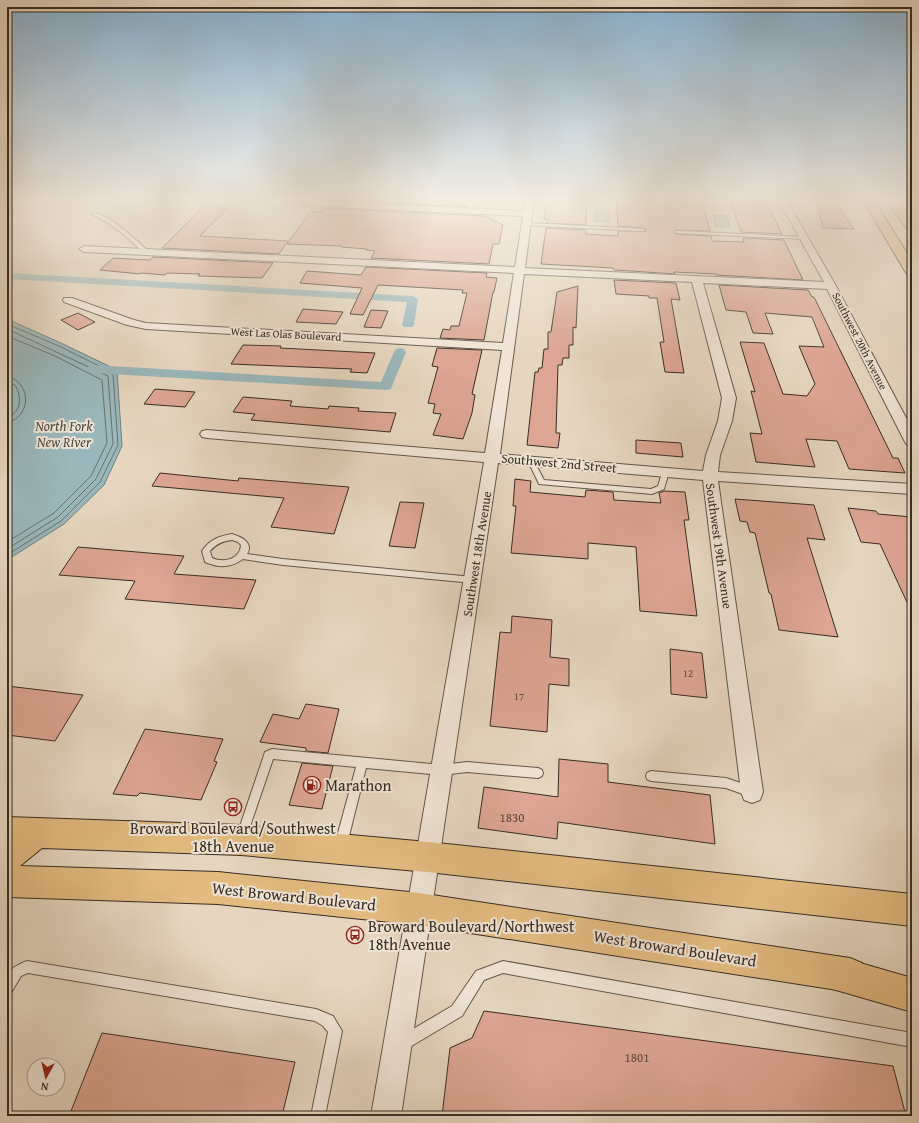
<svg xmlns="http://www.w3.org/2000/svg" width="919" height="1123" viewBox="0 0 919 1123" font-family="'Gentium Book Plus',serif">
<rect width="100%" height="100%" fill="#e6d6bf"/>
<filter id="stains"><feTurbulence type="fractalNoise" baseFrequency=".005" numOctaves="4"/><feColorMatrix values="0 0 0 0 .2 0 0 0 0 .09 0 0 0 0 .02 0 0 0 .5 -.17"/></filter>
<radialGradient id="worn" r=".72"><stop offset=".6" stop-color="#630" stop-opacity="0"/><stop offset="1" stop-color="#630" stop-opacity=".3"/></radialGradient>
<g fill="#9ab7bb" stroke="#72807e">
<path d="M 595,210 L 604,210 L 609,212 L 609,222 L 594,221 Z"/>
<path d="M 713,215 L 727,216 L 730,227 L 716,227 Z"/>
<path d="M 7,319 L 61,343 L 117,370 L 122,446 L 104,485 L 64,524 L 7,560 L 7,424 L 10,394 L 7,389 Z"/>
</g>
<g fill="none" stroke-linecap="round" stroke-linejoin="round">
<g stroke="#68726f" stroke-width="1">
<path d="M 7,324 L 59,346 L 113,373 L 118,445 L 100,482 L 61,521 L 7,555"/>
<path d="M 7,329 L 108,376 L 113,444 L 96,479 L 58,517 L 7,549"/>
<path d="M 7,336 L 55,356 L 102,380 L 107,443 L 91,476 L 54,513 L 7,542"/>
<path d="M 7,376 C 32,383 32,416 7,423"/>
<path d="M 7,383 L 15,385 C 22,396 22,413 7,417"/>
</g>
<g fill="#9ab7bb" fill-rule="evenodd">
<path d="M 7,273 L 413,296 L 418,299 L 414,325 L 412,327 L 404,327 L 402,325 L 407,302 L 7,279 Z"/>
<path d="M 400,348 L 404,349 L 406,352 L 392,386 L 391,389 L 386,390 L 93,373 L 89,372 L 87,369 L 89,366 L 93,365 L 381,382 L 394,352 L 396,349 Z"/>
</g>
</g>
<g fill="#dda592" stroke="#372d23">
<path d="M 322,199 L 451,199 L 467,207 L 322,200 Z"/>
<path d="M 547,199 L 586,199 L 586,225 L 547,223 L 547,219 L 544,219 Z"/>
<path d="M 616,199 L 701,200 L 710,231 L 676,230 L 675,234 L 711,236 L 712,241 L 744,242 L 743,238 L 784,240 L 803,280 L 716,275 L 716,274 L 674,272 L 675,274 L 631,271 L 614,270 L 613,268 L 541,264 L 546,228 L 586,230 L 586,234 L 618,236 L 618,231 L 646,231 L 646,229 L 643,228 L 618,226 Z"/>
<path d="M 730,201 L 767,203 L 782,234 L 741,232 Z"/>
<path d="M 817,202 L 835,202 L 854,229 L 823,228 Z"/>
<path d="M 205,205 L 230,206 L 200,236 L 288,241 L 279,254 L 162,248 Z"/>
<path d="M 322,208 L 485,216 L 503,225 L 499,244 L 493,244 L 489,264 L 371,258 L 375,251 L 366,250 L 367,249 L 341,247 L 342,246 L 287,244 L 311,211 L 322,212 Z"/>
<path d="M 153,257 L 273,263 L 262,278 L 198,276 L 200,274 L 167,273 L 165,275 L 141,273 L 140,274 L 100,270 L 113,258 L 150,260 Z"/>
<path d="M 366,267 L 487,273 L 486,277 L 497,278 L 494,292 L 493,292 L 484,340 L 440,338 L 443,329 L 450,330 L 451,326 L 459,326 L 467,293 L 462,293 L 463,290 L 378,285 L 363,315 L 350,314 L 362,288 L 300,283 L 307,271 L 361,275 Z"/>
<path d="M 614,280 L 676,283 L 680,300 L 671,299 L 684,373 L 665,372 L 660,342 L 664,342 L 657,298 L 649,298 L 649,296 L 616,294 Z"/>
<path d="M 719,285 L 808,290 L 812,297 L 814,297 L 893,458 L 898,458 L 905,473 L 849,469 L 837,441 L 806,439 L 815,467 L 756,462 L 750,433 L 762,434 L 751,391 L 755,392 L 740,342 L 764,343 L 783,394 L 807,396 L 815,384 L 799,346 L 824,347 L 812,317 L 765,313 L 773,334 L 753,333 L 746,312 L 726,310 Z"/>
<path d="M 578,286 L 576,328 L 573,327 L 573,345 L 569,345 L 569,358 L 563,358 L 562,365 L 558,365 L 556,433 L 560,433 L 558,448 L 527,445 L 535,372 L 538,372 L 539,368 L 542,368 L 544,349 L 548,349 L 548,332 L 551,332 L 557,292 Z"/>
<path d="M 303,309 L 343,312 L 336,324 L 296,322 Z"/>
<path d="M 371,310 L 388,311 L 381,328 L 364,327 Z"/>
<path d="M 78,313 L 95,322 L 78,330 L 61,320 Z"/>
<path d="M 243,345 L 281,346 L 280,348 L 375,353 L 367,373 L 350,372 L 352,369 L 231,364 Z"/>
<path d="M 437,348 L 482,350 L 472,394 L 475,395 L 472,413 L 463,439 L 433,435 L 441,414 L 433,413 L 435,404 L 428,403 L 438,367 L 432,366 Z"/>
<path d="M 155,389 L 195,392 L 185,407 L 144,404 Z"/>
<path d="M 243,397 L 292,401 L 290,406 L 328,409 L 329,406 L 359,408 L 358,411 L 396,413 L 390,432 L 251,420 L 255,414 L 233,412 Z"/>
<path d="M 636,440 L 681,443 L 683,457 L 636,453 Z"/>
<path d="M 160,473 L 238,481 L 239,478 L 349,487 L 334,534 L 271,527 L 284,498 L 152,486 Z"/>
<path d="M 515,479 L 531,481 L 530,492 L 585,497 L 586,490 L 613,492 L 614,500 L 661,503 L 659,493 L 664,491 L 685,492 L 689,520 L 684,520 L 697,616 L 640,611 L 636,547 L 588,543 L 588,559 L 511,553 L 516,506 L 513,506 Z"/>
<path d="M 735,499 L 814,505 L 825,540 L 807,538 L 838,637 L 779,630 L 771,594 L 769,593 L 755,533 L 750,532 L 747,522 L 740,521 Z"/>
<path d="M 400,502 L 424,503 L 415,548 L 389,546 Z"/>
<path d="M 848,508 L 876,511 L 878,514 L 912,517 L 912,613 L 880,544 L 861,542 Z"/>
<path d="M 78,547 L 184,556 L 174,574 L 256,580 L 244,609 L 125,599 L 135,581 L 59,575 Z"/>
<path d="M 512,616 L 552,620 L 550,657 L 569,659 L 569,686 L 549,684 L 547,732 L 490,726 L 500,632 L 511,633 Z"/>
<path d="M 670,649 L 702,653 L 707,698 L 671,694 Z"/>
<path d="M 7,686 L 83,695 L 55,741 L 7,735 Z"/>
<path d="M 306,704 L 339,709 L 328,753 L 306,751 L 306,748 L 260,742 L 273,714 L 299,719 Z"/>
<path d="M 145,729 L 223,739 L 214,761 L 217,762 L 201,800 L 140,793 L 137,796 L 113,794 Z"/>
<path d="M 559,759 L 608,764 L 608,782 L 710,795 L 715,844 L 558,822 L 557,839 L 478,828 L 484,787 L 558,797 Z"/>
<path d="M 302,763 L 333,766 L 322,809 L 289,805 Z"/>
<path d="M 484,1011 L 893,1066 L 906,1116 L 442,1116 L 450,1048 L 472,1038 Z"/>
<path d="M 102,1033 L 295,1062 L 282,1116 L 69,1116 Z"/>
</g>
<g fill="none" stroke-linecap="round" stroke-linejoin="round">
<defs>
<g id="service">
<path d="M 93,213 C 108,213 136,240 148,251 L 148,253 L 144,253 C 128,238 113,224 93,215 Z"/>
<path d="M 526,223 L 643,229 L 645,230 L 643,231 L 524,225 L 524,224 Z"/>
<path d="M 678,231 L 804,237 L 806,238 L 804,239 L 676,233 L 676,231 Z"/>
<path d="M 529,459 L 533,459 L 544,480 L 651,489 L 658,486 L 663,470 L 667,470 L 669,472 L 664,489 L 652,494 L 539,484 L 528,461 Z"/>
<path d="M 232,534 C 241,537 254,542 247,554 L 283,559 L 473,577 L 476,578 L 477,580 L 476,582 L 473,583 L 283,565 L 243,559 C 230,568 219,568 205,562 L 202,551 C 209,540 219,536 232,534 ZM 232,540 L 238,542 L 241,545 C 240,560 223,563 212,558 L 210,551 C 216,544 222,541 232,540 Z"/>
<path d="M 272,749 L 442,765 L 467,762 L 538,768 L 542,770 L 543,773 L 542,776 L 538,778 L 467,772 L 442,775 L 366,768 L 347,844 L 345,848 L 341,850 L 337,848 L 335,844 L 356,767 L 273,759 L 247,835 L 246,839 L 242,840 L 238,839 L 237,835 L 264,755 L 265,752 Z"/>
<path d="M 651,771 L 726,778 L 755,788 L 756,792 L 755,796 L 751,797 L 726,788 L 651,781 L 647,779 L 646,776 L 647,773 Z"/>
<path d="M 27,961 L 316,1009 L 333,1016 L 342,1031 L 325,1116 L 311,1116 L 328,1032 L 323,1026 L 315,1021 L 28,973 L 21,976 L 11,993 L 7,995 C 7,974 6,969 27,961 Z"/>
<path d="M 503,961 L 912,1033 L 912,1047 L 503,973 L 484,980 L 462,1016 L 408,1048 L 403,1050 L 398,1048 L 396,1043 L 398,1038 L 452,1006 L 476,971 Z"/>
</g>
<path id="minor" d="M 223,199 L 275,199 L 524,211 L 526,199 L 534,199 L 525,268 L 824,282 L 778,199 L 786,199 L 836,286 L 912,429 L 912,446 L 907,445 L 905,442 L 827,289 L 703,283 L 736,398 L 732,421 L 720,455 L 718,472 L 912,484 L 912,494 L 718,481 L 763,792 L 760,800 L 752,803 L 744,800 L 741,792 L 703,480 L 498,463 L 401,1116 L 371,1116 L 484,462 L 207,438 L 202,437 L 200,434 L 202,431 L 207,430 L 485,453 L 502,350 L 146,329 L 127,325 L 64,302 L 63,300 L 64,298 L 72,298 L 134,320 L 146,323 L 503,343 L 514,273 L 84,252 L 79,249 L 84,246 L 515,267 L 523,216 L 227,202 ZM 524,274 L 692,282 L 722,398 L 718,421 L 706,455 L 703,471 L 500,454 Z"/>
<path id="primary" d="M 7,817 L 241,825 L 428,842 L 912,894 L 912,926 L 428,872 L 241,855 L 42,848 L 20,866 L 218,872 L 419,893 L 850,958 L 862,963 L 867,975 L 862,987 L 850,992 L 419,925 L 218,904 L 7,897 Z"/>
<g id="motorway">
<path d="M 862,199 L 873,199 L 912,261 L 912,275 L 907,274 L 905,271 Z"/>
<path d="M 885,199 L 897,199 L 912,219 L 912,231 L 908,230 Z"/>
<path d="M 836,956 L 912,978 L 912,1012 L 836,990 L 824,985 L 819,973 L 824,961 Z"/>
</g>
</defs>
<use href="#service" stroke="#63574a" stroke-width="2"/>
<use href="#minor" stroke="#63574a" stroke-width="2"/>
<use href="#primary" stroke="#372d23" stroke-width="2"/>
<use href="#motorway" stroke="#372d23" stroke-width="2"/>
<use href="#service" fill="#efe4d5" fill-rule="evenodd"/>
<use href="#minor" fill="#efe4d5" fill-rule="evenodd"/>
<use href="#primary" fill="#e3bb80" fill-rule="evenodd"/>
<use href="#motorway" fill="#e3bb80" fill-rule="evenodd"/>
</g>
<linearGradient id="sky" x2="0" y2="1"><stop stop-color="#89b5d6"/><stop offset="0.56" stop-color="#f4ede2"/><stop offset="1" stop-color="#f4ede2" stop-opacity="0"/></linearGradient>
<rect width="919" height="356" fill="url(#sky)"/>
<defs>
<symbol id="fuel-ring" viewBox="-11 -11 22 22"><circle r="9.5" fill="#efe4d5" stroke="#8f2418" stroke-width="1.5"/><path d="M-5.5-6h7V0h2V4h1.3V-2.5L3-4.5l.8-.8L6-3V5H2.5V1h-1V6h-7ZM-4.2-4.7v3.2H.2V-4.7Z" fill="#8f2418"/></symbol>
<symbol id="bus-ring" viewBox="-11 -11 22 22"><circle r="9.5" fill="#efe4d5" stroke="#8f2418" stroke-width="1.5"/><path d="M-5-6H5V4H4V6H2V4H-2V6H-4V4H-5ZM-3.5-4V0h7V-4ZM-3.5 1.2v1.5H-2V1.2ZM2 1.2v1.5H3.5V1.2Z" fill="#8f2418"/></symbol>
</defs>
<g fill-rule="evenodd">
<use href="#fuel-ring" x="302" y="775" width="20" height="20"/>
<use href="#bus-ring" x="223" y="797" width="20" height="20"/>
<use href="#bus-ring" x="345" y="925" width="20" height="20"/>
</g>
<g text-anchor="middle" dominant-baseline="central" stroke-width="4" stroke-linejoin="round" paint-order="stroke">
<g font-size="11" fill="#372d23" stroke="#efe4d5">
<text transform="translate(286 334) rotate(3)">West Las Olas Boulevard</text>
<text transform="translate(860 341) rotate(63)">Southwest 20th Avenue</text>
</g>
<g font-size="11" fill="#604b3f">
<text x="688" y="673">12</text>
<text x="519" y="696">17</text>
</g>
<g font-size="13" fill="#372d23" stroke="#efe4d5">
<text transform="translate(559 463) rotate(5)">Southwest 2nd Street</text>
<text transform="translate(719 546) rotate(82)">Southwest 19th Avenue</text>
<text transform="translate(477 554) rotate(-81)">Southwest 18th Avenue</text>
</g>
<g font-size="13" fill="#604b3f">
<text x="512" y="817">1830</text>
<text x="637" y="1057">1801</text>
</g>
<g font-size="14" font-style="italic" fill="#4b4941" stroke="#efe4d5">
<text x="64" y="426">North Fork<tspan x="64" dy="16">New River</tspan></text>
</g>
<g font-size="16" fill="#372d23" stroke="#efe4d5" text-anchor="start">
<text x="325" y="785">Marathon</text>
<text x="233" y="828" text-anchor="middle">Broward Boulevard/Southwest<tspan x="233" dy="18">18th Avenue</tspan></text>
<text x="368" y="926">Broward Boulevard/Northwest<tspan x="368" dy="18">18th Avenue</tspan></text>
</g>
<g font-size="16" fill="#372d23" stroke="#efe4d5">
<text transform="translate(294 896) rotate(6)">West Broward Boulevard</text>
<text transform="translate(675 948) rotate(9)">West Broward Boulevard</text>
</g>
</g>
<rect width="919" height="1123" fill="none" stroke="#e6d6bf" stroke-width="24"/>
<rect x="8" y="8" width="903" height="1107" fill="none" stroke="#372d23" stroke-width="2"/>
<rect x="12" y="12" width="895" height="1099" fill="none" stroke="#372d23"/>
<g transform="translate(46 1077) rotate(188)"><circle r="19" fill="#efe4d5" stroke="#a59b8e"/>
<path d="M0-3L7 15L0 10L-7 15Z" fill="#8f2418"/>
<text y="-6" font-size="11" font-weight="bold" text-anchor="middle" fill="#372d23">N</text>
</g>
<rect width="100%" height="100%" filter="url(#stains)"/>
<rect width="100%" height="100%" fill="url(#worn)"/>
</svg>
